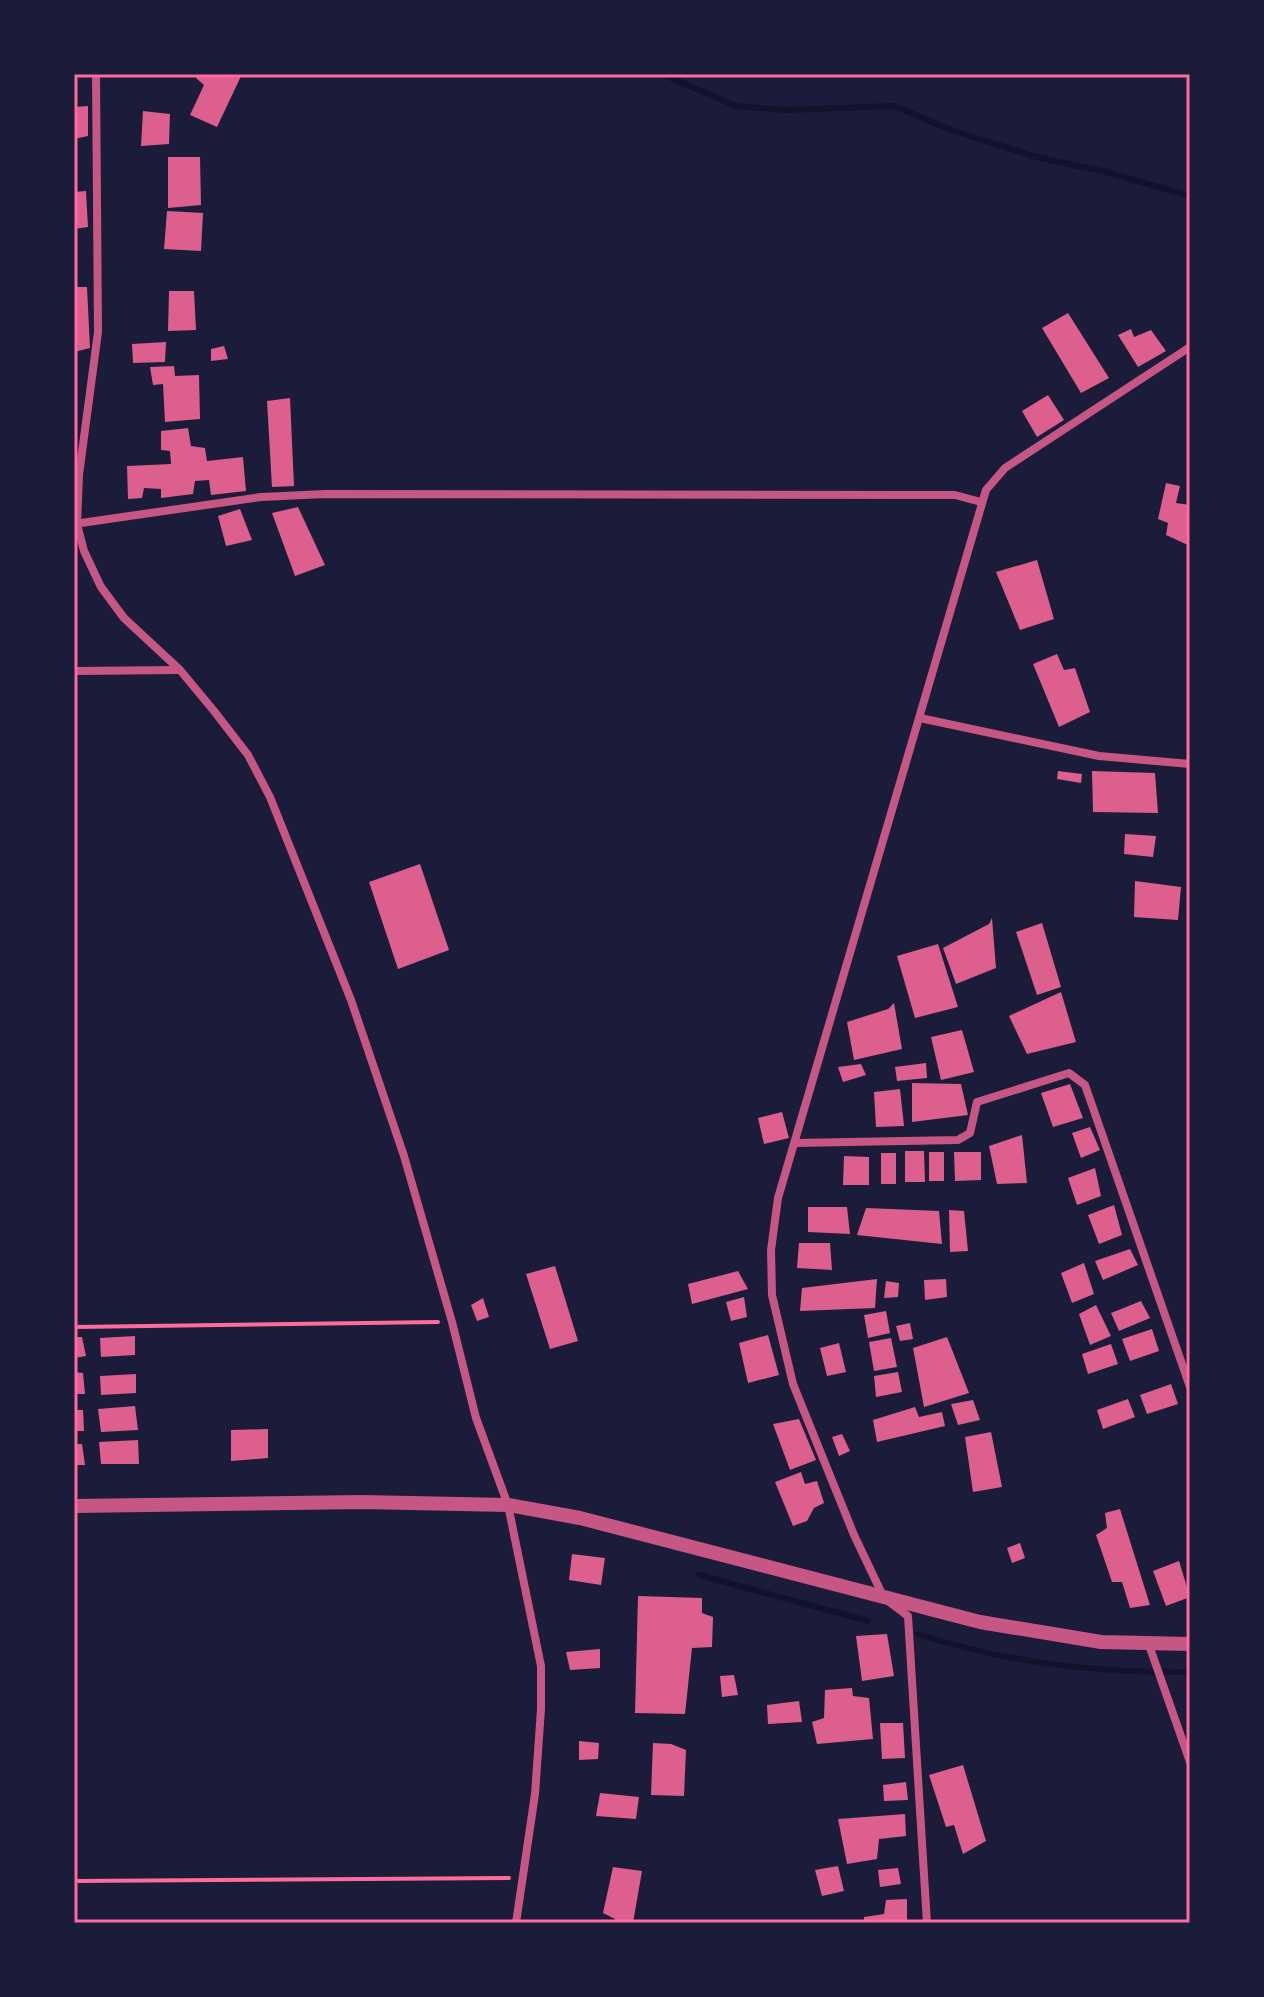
<svg xmlns="http://www.w3.org/2000/svg" width="1264" height="1997" viewBox="0 0 1264 1997" font-family="'Exo 2',sans-serif">
<rect width="100%" height="100%" fill="#1b1b3a"/>
<g fill="none" stroke-linecap="round" stroke-linejoin="round">
<g stroke="#12122b" stroke-width="6">
<path d="M 662,74 L 736,106 L 786,110 L 894,106 L 954,131 L 1033,156 L 1106,172 L 1190,196"/>
<path d="M 699,1575 L 868,1621"/>
<path d="M 918,1634 C 1006,1663 1098,1673 1190,1672"/>
</g>
</g>
<g fill="#dd5f8e">
<path d="M 198,74 L 242,74 L 217,127 L 190,115 L 204,85 L 196,78 Z"/>
<path d="M 88,106 L 88,136 L 74,139 L 74,107 Z"/>
<path d="M 143,111 L 170,114 L 169,144 L 141,146 Z"/>
<path d="M 168,157 L 200,157 L 201,205 L 168,208 Z"/>
<path d="M 86,191 L 88,227 L 74,229 L 74,192 Z"/>
<path d="M 167,211 L 203,213 L 201,251 L 164,249 Z"/>
<path d="M 74,287 L 87,287 L 90,348 L 74,352 Z"/>
<path d="M 169,291 L 194,291 L 196,330 L 168,331 Z"/>
<path d="M 1068,313 L 1109,378 L 1081,393 L 1042,328 Z"/>
<path d="M 1131,329 L 1134,337 L 1151,330 L 1166,351 L 1138,367 L 1118,335 Z"/>
<path d="M 166,342 L 165,362 L 133,363 L 132,344 Z"/>
<path d="M 224,346 L 228,359 L 211,361 L 211,349 Z"/>
<path d="M 174,366 L 175,376 L 199,375 L 200,419 L 165,422 L 163,384 L 153,385 L 150,367 Z"/>
<path d="M 1048,395 L 1064,420 L 1037,437 L 1022,411 Z"/>
<path d="M 290,398 L 294,486 L 272,487 L 267,401 Z"/>
<path d="M 188,428 L 191,446 L 205,448 L 207,461 L 243,457 L 246,491 L 211,495 L 209,480 L 195,481 L 193,494 L 161,498 L 161,489 L 144,488 L 142,498 L 128,499 L 127,466 L 171,464 L 170,451 L 161,450 L 161,431 Z"/>
<path d="M 1166,483 L 1180,486 L 1176,503 L 1190,505 L 1190,546 L 1166,535 L 1168,523 L 1158,519 Z"/>
<path d="M 298,507 L 325,565 L 295,576 L 272,513 Z"/>
<path d="M 240,509 L 252,540 L 226,546 L 218,516 Z"/>
<path d="M 1037,560 L 1054,619 L 1020,630 L 996,572 Z"/>
<path d="M 1057,654 L 1064,670 L 1075,668 L 1090,712 L 1059,727 L 1033,664 Z"/>
<path d="M 1058,771 L 1082,774 L 1081,783 L 1057,779 Z"/>
<path d="M 1092,771 L 1155,773 L 1158,813 L 1093,812 Z"/>
<path d="M 1125,834 L 1156,836 L 1153,857 L 1124,854 Z"/>
<path d="M 420,864 L 449,950 L 398,969 L 369,882 Z"/>
<path d="M 1135,881 L 1181,887 L 1178,920 L 1134,917 Z"/>
<path d="M 992,918 L 996,968 L 956,984 L 943,948 L 989,924 Z"/>
<path d="M 1042,923 L 1061,987 L 1037,995 L 1016,932 Z"/>
<path d="M 938,944 L 958,1007 L 915,1018 L 897,956 Z"/>
<path d="M 1061,992 L 1076,1042 L 1027,1054 L 1009,1016 Z"/>
<path d="M 894,1003 L 902,1049 L 854,1060 L 847,1022 L 888,1009 Z"/>
<path d="M 962,1030 L 974,1072 L 941,1080 L 931,1037 Z"/>
<path d="M 926,1063 L 927,1078 L 897,1081 L 895,1067 Z"/>
<path d="M 861,1064 L 866,1075 L 843,1082 L 838,1067 Z"/>
<path d="M 912,1083 L 961,1084 L 968,1115 L 912,1122 Z"/>
<path d="M 1070,1084 L 1083,1118 L 1053,1127 L 1041,1093 Z"/>
<path d="M 900,1089 L 904,1126 L 876,1127 L 874,1092 Z"/>
<path d="M 782,1112 L 789,1138 L 764,1144 L 758,1118 Z"/>
<path d="M 1090,1127 L 1100,1150 L 1081,1158 L 1072,1133 Z"/>
<path d="M 1022,1135 L 1027,1183 L 997,1184 L 989,1146 Z"/>
<path d="M 905,1151 L 924,1151 L 925,1182 L 905,1182 Z"/>
<rect x="929" y="1152" width="15" height="29"/>
<path d="M 954,1152 L 981,1152 L 981,1180 L 955,1181 Z"/>
<rect x="881" y="1153" width="15" height="31"/>
<path d="M 844,1156 L 869,1157 L 869,1185 L 843,1185 Z"/>
<path d="M 1095,1168 L 1101,1196 L 1077,1205 L 1068,1178 Z"/>
<path d="M 1114,1205 L 1122,1235 L 1099,1244 L 1088,1215 Z"/>
<path d="M 808,1207 L 847,1207 L 850,1234 L 808,1232 Z"/>
<path d="M 866,1208 L 939,1211 L 942,1244 L 857,1235 Z"/>
<path d="M 949,1210 L 964,1211 L 968,1251 L 950,1252 Z"/>
<path d="M 799,1243 L 830,1243 L 832,1270 L 797,1268 Z"/>
<path d="M 1130,1249 L 1138,1265 L 1103,1280 L 1095,1261 Z"/>
<path d="M 1084,1263 L 1094,1294 L 1072,1303 L 1061,1273 Z"/>
<path d="M 555,1266 L 578,1341 L 550,1349 L 526,1274 Z"/>
<path d="M 738,1271 L 748,1289 L 692,1304 L 688,1284 Z"/>
<path d="M 877,1279 L 875,1308 L 800,1311 L 802,1288 Z"/>
<path d="M 946,1279 L 947,1297 L 925,1300 L 924,1280 Z"/>
<path d="M 886,1281 L 899,1283 L 898,1297 L 884,1298 Z"/>
<path d="M 744,1297 L 747,1317 L 731,1321 L 726,1302 Z"/>
<path d="M 483,1298 L 489,1317 L 477,1321 L 471,1305 Z"/>
<path d="M 1141,1301 L 1150,1318 L 1119,1331 L 1111,1313 Z"/>
<path d="M 1096,1305 L 1111,1336 L 1090,1345 L 1079,1314 Z"/>
<path d="M 886,1311 L 890,1333 L 868,1338 L 864,1315 Z"/>
<path d="M 910,1323 L 913,1339 L 900,1341 L 896,1326 Z"/>
<path d="M 1152,1329 L 1159,1351 L 1130,1361 L 1122,1339 Z"/>
<path d="M 768,1335 L 779,1375 L 748,1383 L 739,1343 Z"/>
<path d="M 135,1336 L 135,1355 L 101,1357 L 100,1338 Z"/>
<path d="M 74,1337 L 82,1337 L 86,1356 L 74,1358 Z"/>
<path d="M 947,1337 L 969,1393 L 924,1407 L 913,1348 Z"/>
<path d="M 891,1338 L 897,1367 L 874,1371 L 869,1342 Z"/>
<path d="M 839,1343 L 846,1372 L 827,1376 L 820,1348 Z"/>
<path d="M 1111,1344 L 1118,1364 L 1088,1374 L 1082,1354 Z"/>
<path d="M 74,1372 L 83,1373 L 85,1394 L 74,1394 Z"/>
<path d="M 898,1372 L 902,1392 L 876,1397 L 874,1376 Z"/>
<path d="M 136,1374 L 136,1393 L 101,1395 L 100,1376 Z"/>
<path d="M 1171,1384 L 1178,1404 L 1147,1414 L 1140,1395 Z"/>
<path d="M 1128,1399 L 1135,1417 L 1103,1429 L 1097,1410 Z"/>
<path d="M 973,1400 L 980,1420 L 958,1425 L 951,1404 Z"/>
<path d="M 135,1406 L 138,1430 L 101,1432 L 98,1409 Z"/>
<path d="M 915,1407 L 919,1417 L 942,1412 L 945,1426 L 877,1442 L 873,1420 Z"/>
<path d="M 74,1410 L 83,1410 L 84,1431 L 74,1431 Z"/>
<path d="M 799,1419 L 816,1460 L 790,1470 L 773,1424 Z"/>
<path d="M 268,1429 L 268,1458 L 231,1461 L 231,1430 Z"/>
<path d="M 991,1432 L 1002,1487 L 973,1492 L 965,1437 Z"/>
<path d="M 842,1434 L 850,1451 L 839,1456 L 832,1437 Z"/>
<path d="M 138,1440 L 139,1464 L 101,1464 L 99,1442 Z"/>
<path d="M 74,1444 L 82,1444 L 85,1465 L 74,1465 Z"/>
<path d="M 801,1472 L 805,1484 L 817,1481 L 824,1503 L 814,1508 L 807,1521 L 793,1526 L 775,1482 Z"/>
<path d="M 1120,1509 L 1150,1605 L 1130,1608 L 1122,1582 L 1112,1582 L 1096,1535 L 1107,1528 L 1105,1513 Z"/>
<path d="M 1020,1543 L 1025,1558 L 1012,1563 L 1007,1548 Z"/>
<path d="M 572,1554 L 605,1558 L 601,1585 L 569,1580 Z"/>
<path d="M 1179,1561 L 1190,1597 L 1166,1606 L 1153,1571 Z"/>
<path d="M 638,1596 L 702,1598 L 702,1613 L 713,1617 L 712,1647 L 692,1648 L 685,1714 L 635,1713 Z"/>
<path d="M 887,1634 L 894,1676 L 862,1681 L 856,1636 Z"/>
<path d="M 600,1649 L 600,1668 L 570,1670 L 566,1652 Z"/>
<path d="M 734,1675 L 738,1695 L 722,1697 L 720,1676 Z"/>
<path d="M 852,1688 L 853,1696 L 869,1698 L 873,1739 L 817,1744 L 812,1722 L 824,1718 L 825,1690 Z"/>
<path d="M 799,1701 L 802,1722 L 768,1724 L 767,1705 Z"/>
<path d="M 880,1723 L 903,1723 L 905,1758 L 882,1759 Z"/>
<path d="M 579,1741 L 599,1743 L 598,1759 L 579,1760 Z"/>
<path d="M 653,1743 L 671,1744 L 686,1750 L 684,1796 L 651,1795 Z"/>
<path d="M 963,1765 L 986,1841 L 963,1854 L 954,1825 L 946,1827 L 929,1775 Z"/>
<path d="M 906,1782 L 908,1800 L 884,1801 L 883,1785 Z"/>
<path d="M 600,1793 L 639,1797 L 636,1819 L 596,1816 Z"/>
<path d="M 905,1814 L 906,1836 L 879,1839 L 877,1859 L 847,1864 L 838,1819 Z"/>
<path d="M 838,1866 L 844,1891 L 822,1896 L 815,1870 Z"/>
<path d="M 613,1867 L 642,1871 L 633,1923 L 615,1923 L 615,1919 L 603,1913 Z"/>
<path d="M 898,1868 L 901,1884 L 880,1887 L 878,1870 Z"/>
<path d="M 907,1899 L 907,1923 L 864,1923 L 864,1917 L 884,1914 L 886,1900 Z"/>
</g>
<g fill="none" stroke-linecap="round" stroke-linejoin="round">
<g stroke="#ff6b9d" stroke-width="4">
<path d="M 74,1327 L 438,1322"/>
<path d="M 74,1881 L 509,1878"/>
</g>
<g stroke="#c65784" stroke-width="8">
<path d="M 96,74 L 98,332 L 79,475 L 77,524 L 84,551 L 101,587 L 124,618 L 180,670 L 214,711 L 248,755 L 270,797 L 351,1000 L 404,1156 L 452,1322 L 476,1418 L 508,1505 L 541,1666 L 541,1709 L 535,1794 L 516,1923"/>
<path d="M 74,524 L 261,497 L 325,494 L 955,495 L 981,502"/>
<path d="M 74,671 L 179,670"/>
<path d="M 920,718 L 1099,756 L 1190,764"/>
<path d="M 795,1143 L 958,1140 L 970,1133 L 977,1102 L 1069,1073 L 1085,1085 L 1190,1387"/>
<path d="M 1149,1645 L 1190,1762"/>
<path d="M 927,1923 L 908,1616 L 884,1598 L 854,1535 L 793,1384 L 772,1295 L 771,1250 L 778,1198 L 986,490 L 1005,468 L 1190,347"/>
</g>
<path stroke="#c65784" stroke-width="14" d="M 74,1506 L 362,1502 L 508,1505 L 580,1518 L 980,1622 L 1101,1642 L 1190,1644"/>
</g>
<rect width="1264" height="1997" fill="none" stroke="#1b1b3a" stroke-width="152"/>
<rect x="76" y="76" width="1112" height="1845" fill="none" stroke="#ff6b9d" stroke-width="3"/>
</svg>
